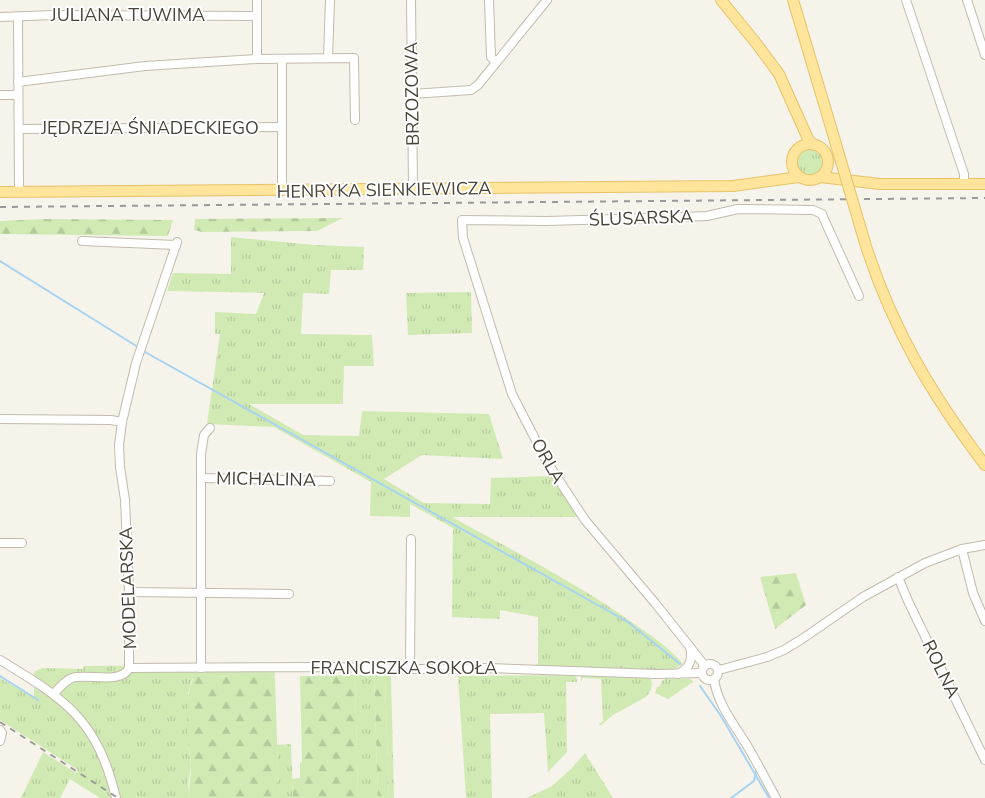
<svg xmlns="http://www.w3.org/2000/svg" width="985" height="798" viewBox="0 0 985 798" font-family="'Nunito Sans',sans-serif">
<defs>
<pattern id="grass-tufts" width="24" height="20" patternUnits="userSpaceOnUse" patternTransform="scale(1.25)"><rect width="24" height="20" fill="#d1eab4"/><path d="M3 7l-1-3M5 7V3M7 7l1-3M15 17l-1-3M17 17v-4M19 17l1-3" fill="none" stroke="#b5ca9c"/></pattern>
<pattern id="forest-firs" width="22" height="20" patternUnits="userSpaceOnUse" patternTransform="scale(1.25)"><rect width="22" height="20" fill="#d1eab4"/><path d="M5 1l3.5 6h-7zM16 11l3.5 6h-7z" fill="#b5ca9c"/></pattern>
</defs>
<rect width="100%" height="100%" fill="#f6f3eb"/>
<g fill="url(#grass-tufts)">
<circle cx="810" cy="163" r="13"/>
<path d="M 231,237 L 315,245 L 364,247 L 363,270 L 331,270 L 329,294 L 303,293 L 301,334 L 372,335 L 374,366 L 344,366 L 343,404 L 249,404 L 303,435 L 359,436 L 362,411 L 489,414 L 503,459 L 422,455 L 384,479 L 424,503 L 490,504 L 491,478 L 552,476 L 580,517 L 452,517 C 514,551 581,585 639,627 C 654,638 671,649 683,664 L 676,668 L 676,670 L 536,668 L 534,665 L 538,664 L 538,617 L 500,610 L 500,619 L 452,617 L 453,528 L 410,504 L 410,517 L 370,516 L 371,482 L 274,427 L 207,424 L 220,334 L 215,334 L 215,312 L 256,314 L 264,293 L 167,291 L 173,273 L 231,274 Z"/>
<path d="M 471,292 L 472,333 L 408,335 L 406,293 Z"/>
<path d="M 274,664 L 275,679 L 268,673 L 192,679 L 188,694 L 188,743 L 191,766 L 188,784 L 190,798 L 100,798 L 70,779 L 60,798 L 21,798 L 43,752 L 76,773 L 78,770 L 0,720 L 0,678 L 34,698 L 34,672 L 42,668 L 83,669 L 83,666 Z"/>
<path d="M 355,675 L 374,675 L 378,798 L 358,798 Z"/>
<path d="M 385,675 L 391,675 L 394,798 L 389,798 Z"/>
<path d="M 576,675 L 577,682 L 566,682 L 567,752 L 548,772 L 544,713 L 490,714 L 492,798 L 466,798 L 458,676 Z"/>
<path d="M 581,675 L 647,677 L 651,679 C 653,686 651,692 646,697 L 613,715 L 600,726 L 599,724 L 603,721 L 601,679 L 583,678 L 581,682 Z"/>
<path d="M 665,679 L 691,679 L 693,682 L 668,699 L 655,693 L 657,687 L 659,687 L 662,681 Z"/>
<path d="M 291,744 L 293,798 L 279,798 L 277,745 Z"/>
<path d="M 585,753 L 613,798 L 527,798 L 552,786 L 572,768 Z"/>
</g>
<g fill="url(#forest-firs)">
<path d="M 343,218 L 317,231 L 202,232 L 194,230 L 195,219 Z"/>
<path d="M 43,219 L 173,220 L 168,236 L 0,234 L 0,221 Z"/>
<path d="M 796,573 L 806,605 L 775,629 L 760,577 Z"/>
<path d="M 259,672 L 268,673 L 275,679 L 279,798 L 190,798 C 188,784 191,779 191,767 C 191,759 189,751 188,743 C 187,724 185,694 194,677 L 223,677 Z"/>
<path d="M 355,675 L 358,798 L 293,798 L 292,779 L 300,778 L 300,763 L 302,762 L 300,676 Z"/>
<path d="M 374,675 L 385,675 L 389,798 L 378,798 Z"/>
</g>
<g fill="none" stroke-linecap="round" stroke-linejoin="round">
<g stroke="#a7d3f2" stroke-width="2">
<path d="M 0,261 L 138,347"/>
<path d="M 145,352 L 628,622 L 680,664"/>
<path d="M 0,676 L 38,700"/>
<path d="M 700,686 L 721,716 L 769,798"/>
<path d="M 731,798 L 754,781 L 756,772"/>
</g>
<defs>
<g id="minor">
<path d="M 257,0 L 257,59"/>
<path d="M 411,0 L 413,188"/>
<path d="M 489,0 L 491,57 L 496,63"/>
<path d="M 906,0 L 964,174 L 964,184"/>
<path d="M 967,0 L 985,55"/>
<path d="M 0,17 L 54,15 L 256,16"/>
<path d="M 18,17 L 19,192"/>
<path d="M 328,58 L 330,0"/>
<path d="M 282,59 L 282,191"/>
<path d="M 18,82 L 145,66 L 257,59 L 354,58 L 355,120"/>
<path d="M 412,94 L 471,90 L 478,85 L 547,0"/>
<path d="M 0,95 L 18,95"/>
<path d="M 19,129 L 281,127"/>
<path d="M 82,241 L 176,245"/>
<path d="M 0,419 L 111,420 L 122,422"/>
<path d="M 201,478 L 330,481"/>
<path d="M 0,543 L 22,543"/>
<path d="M 962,549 L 973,593 L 985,621"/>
<path d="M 898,577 L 908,601 L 985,760"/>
<path d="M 129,592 L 289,594"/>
<path d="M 0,660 C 66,700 97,719 116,798"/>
<circle cx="710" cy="672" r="8"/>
<path d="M 705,666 L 655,603 L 585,520 L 547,462 L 512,394 L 463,238 L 462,220 L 547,221 L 684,217 L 707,216 L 738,209 L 813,210 L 822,214 L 824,219 L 859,296"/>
<path d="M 129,668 L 328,667 L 421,669 L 490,668 L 657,674 L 702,673"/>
<path d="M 201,668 L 201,454 L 204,435 L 210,428"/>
<path d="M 410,669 L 411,539"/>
<path d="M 719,670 L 767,657 L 784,650 L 802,639 L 863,597 L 925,563 L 962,549 L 985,545"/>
<path d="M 678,674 C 690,668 693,659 690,647"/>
<path d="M 714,679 C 717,702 731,720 743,739 C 755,758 765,778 776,798"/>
<path d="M 54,694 C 59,688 64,681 72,678 C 88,673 121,685 129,668 L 129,592 L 125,500 L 120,467 L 119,445 L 122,422 L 136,363 L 177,242"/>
<path d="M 0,730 L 2,733 L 0,741"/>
</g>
<g id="major">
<path d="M 721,0 L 756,43 L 779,74 L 809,141 L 814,145"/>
<path d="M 793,0 L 830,124"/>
<circle cx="810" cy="162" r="18"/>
<path d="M 820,177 L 880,184 L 985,184"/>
<path d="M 0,192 L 733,186 L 799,177"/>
<path d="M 865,243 C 892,328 931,394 985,465"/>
</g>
</defs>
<use href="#minor" stroke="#c2bbad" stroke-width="10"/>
<use href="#major" stroke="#e7c368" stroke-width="12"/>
<use href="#minor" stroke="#fff" stroke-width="8"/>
<use href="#major" stroke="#ffe49b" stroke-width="10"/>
<g stroke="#999" stroke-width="2" stroke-dasharray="6 6" stroke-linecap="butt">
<path d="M 0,207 L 985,198"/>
<path d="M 0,722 L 118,798"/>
</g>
<defs>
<path id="major-bridge" d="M 830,124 L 865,243"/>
</defs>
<use href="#major-bridge" stroke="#e7c368" stroke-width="12" stroke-linecap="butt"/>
<use href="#major-bridge" stroke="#ffe49b" stroke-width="10"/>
</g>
<g text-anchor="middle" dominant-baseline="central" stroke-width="4" stroke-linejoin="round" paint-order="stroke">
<g font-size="18" fill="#4a4438" stroke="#fff">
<text x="128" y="15">JULIANA TUWIMA</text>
<text transform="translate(412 94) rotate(-91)">BRZOZOWA</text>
<text x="150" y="128">JĘDRZEJA ŚNIADECKIEGO</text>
<text transform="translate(384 190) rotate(-1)">HENRYKA SIENKIEWICZA</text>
<text transform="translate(641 218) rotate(-2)">ŚLUSARSKA</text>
<text transform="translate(548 461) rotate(60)">ORLA</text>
<text transform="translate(266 479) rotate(1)">MICHALINA</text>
<text transform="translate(128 588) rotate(-92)">MODELARSKA</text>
<text x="404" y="668">FRANCISZKA SOKOŁA</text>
<text transform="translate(941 669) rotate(64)">ROLNA</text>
</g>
</g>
</svg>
